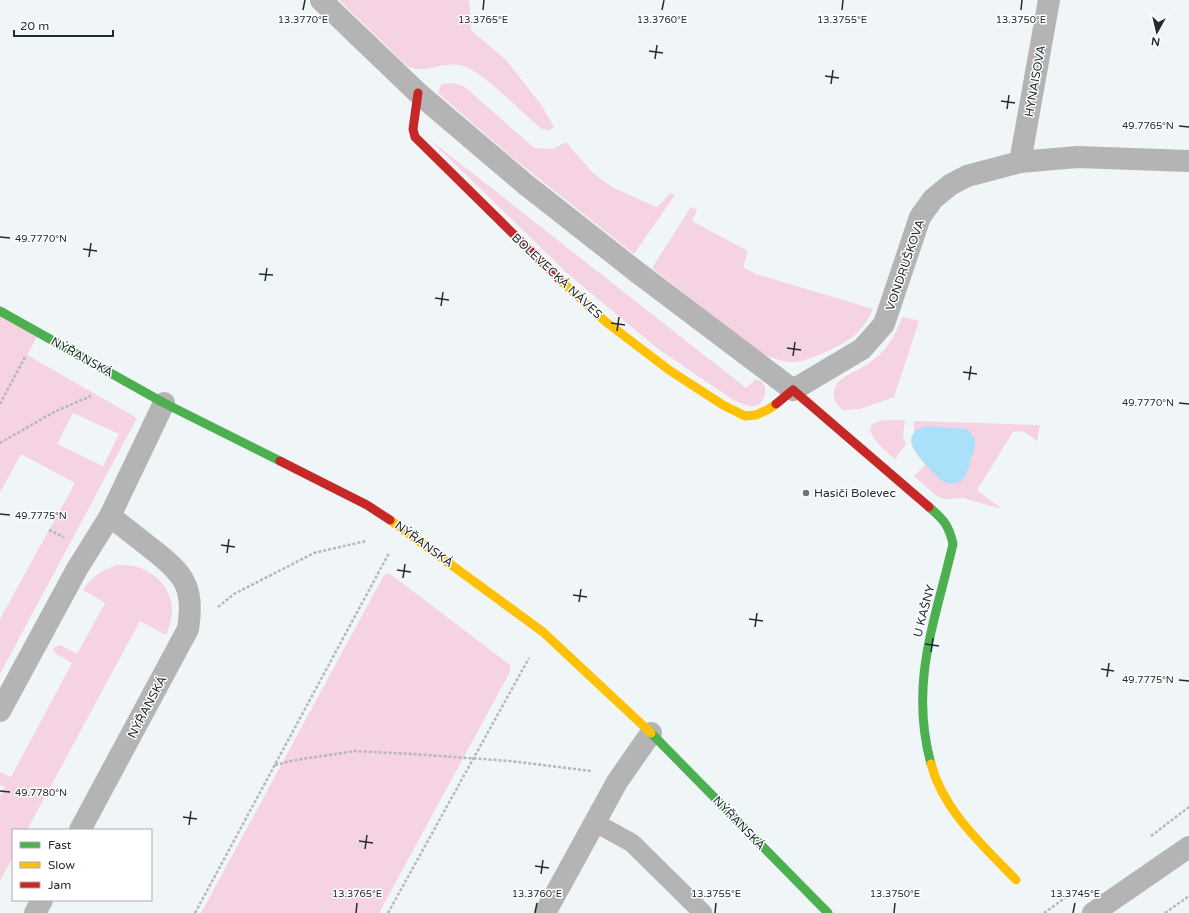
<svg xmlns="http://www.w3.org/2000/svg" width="1189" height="913" viewBox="0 0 1189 913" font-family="'Varela Round',sans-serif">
<rect width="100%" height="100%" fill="#f0f6f8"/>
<g fill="#f6d3e2" fill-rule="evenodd">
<path d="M 339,0 L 469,0 L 471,30 L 507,61 L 542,106 L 554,127 L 549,130 L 542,129 C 522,114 481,68 459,65 C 440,62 427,74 408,67 Z"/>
<path d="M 449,83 L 457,84 L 465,87 L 534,148 L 553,149 L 566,142 L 594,174 L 614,188 L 656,207 L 661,204 L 670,193 L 675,195 L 634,254 L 508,154 L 438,93 L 441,85 Z"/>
<path d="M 429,139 L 746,388 L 756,379 C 756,380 761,381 762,382 C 769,388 764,404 755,406 C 747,407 739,402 733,400 L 657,348 L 568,274 Z"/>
<path d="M 691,207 L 697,210 L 692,221 L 748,251 L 743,267 L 756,274 L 873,309 C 870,317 864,325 858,332 C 848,343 810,361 795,362 C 783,363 771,357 760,353 L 652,268 Z"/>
<path d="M 0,312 L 39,333 L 27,355 L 137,418 L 0,674 L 0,619 L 75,483 L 21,454 L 0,492 ZM 73,413 L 119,434 L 103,466 L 57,444 Z"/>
<path d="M 902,317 L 919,321 L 894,397 L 860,409 L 843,410 C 838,406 834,402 834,395 C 833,377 854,374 866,365 C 871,362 876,358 880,354 C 893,342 896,332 902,317 Z"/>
<path d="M 905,420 L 903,437 L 906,444 L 895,459 C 889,454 857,428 877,422 C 883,419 897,421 905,420 Z"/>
<path d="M 914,421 L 1040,425 L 1037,441 L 1023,431 L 1013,432 L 977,490 L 1002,509 L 963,498 L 945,499 L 935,495 L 914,476 L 926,464 L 942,481 L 914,434 Z"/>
<path d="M 117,565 C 122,565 128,565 133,566 C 154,570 173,589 172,611 C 172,620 169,628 166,635 L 140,621 L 27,830 L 13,830 L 13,857 L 0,881 L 0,797 L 5,787 L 0,785 L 0,772 L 11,777 L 72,663 L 56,654 L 53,648 L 60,645 L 77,654 L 105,603 L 83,590 C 93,576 100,571 117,565 Z"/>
<path d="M 389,573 L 510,665 L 510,672 L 379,913 L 201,913 L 384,575 Z"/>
</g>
<path fill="#aae0f9" d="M 926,426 L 967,429 C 978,440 976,445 971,459 C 969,466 967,476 961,481 C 956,485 949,484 944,482 C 938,479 933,472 928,467 C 916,454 898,435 926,426 Z"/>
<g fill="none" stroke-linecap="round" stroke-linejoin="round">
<g stroke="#b6b7b9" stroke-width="2.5" stroke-dasharray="3 2" stroke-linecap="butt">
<path d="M 0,404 L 25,357"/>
<path d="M 0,443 L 56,411 L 91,396"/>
<path d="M 49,530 L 64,537"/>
<path d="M 218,607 L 234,594 L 314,553 L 366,541"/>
<path d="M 275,765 L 290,761 L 355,751 L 412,754 L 510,761 L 591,771"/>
<path d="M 1151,836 L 1189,807"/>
<path d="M 195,913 L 389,553"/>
<path d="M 388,913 L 529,658"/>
<path d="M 1044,913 L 1069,895"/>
<path d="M 1165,913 L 1189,896"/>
</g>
<path stroke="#b4b4b5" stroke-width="19" d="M 594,822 L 632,843 L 703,913"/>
<g stroke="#b4b4b5" stroke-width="22">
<path d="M 321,0 L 418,93 L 525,184 L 637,272 L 793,390 L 862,349 L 884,324 L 920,217 L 933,199 L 950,185 L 967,176 L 1020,162 L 1077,157 L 1189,161"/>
<path d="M 1020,162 L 1049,0"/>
<path d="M 0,711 L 77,569 L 110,516 L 164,403"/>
<path d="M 80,830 L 188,629 C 195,587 184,574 152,549 C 138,538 124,527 110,516"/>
<path d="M 35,913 L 42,900"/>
<path d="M 545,913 L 617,782 L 651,733"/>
<path d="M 1093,913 L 1189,847"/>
</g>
<g stroke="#4caf50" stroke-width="9">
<path d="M 0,311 L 164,403 L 280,461"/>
<path d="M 929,507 C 943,519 949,525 953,544 C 935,622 909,683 931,764"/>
<path d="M 651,733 L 828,913"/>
</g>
<g stroke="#ffc107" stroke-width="9">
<path d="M 559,279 L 606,322 L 669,370 L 723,405 L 745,416 L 756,415 L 769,409 L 776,404"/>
<path d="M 390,520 L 543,632 L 651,733"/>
<path d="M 931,764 C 944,812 983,845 1016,880"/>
</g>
<g stroke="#c62828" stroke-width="9">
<path d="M 418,93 L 413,129 L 415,137 L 559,279"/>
<path d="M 776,404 L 793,390 L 929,507"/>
<path d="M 280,461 L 367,505 L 390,520"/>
</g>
</g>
<path fill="none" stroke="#232d31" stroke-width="1.5" d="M 303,10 L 305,0M 483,10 L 484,0M 662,10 L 664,0M 842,10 L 843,0M 1021,10 L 1022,0M 649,51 L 663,53M 655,59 L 657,45M 825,76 L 839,78M 831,84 L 833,70M 1001,101 L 1015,103M 1007,109 L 1009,95M 1179,126 L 1189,127M 0,237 L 10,238M 83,249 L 97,251M 89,257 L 91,243M 259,274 L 273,275M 265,281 L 267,268M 435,298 L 449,300M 441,306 L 443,292M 611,323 L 625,325M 617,331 L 619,317M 787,348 L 801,350M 793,356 L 795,342M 963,372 L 977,374M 969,380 L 971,366M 1179,403 L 1189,404M 0,514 L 10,515M 221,545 L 235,547M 227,553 L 229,539M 397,570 L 411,572M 403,578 L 405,564M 573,595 L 587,597M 579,602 L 581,589M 749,619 L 763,621M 755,627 L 757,613M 925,644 L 939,646M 931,652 L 933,638M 1101,669 L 1114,671M 1107,677 L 1109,663M 1179,680 L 1189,681M 0,791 L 10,792M 183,817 L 197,819M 189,825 L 191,811M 359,841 L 373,843M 365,849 L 367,835M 535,866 L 549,868M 541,874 L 543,860M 356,913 L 357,903M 535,913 L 537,903M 715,913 L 716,903M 894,913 L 895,903M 1073,913 L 1075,903"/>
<circle fill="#6b7377" stroke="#fff" stroke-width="1.5" cx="806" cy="493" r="4"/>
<g text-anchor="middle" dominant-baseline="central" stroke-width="3" stroke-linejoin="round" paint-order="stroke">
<g font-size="12" fill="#232d31" stroke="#fff">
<text transform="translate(1035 81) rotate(-80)">HYNAISOVA</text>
<text transform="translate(905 265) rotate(-71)">VONDRUŠKOVA</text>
<text transform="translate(557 276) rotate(43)">BOLEVECKÁ NÁVES</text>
<text transform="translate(82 357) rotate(29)">NÝŘANSKÁ</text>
<text transform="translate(424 544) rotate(36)">NÝŘANSKÁ</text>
<text transform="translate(924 611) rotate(-75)">U KAŠNY</text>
<text transform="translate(147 707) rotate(-62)">NÝŘANSKÁ</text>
<text transform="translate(739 823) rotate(46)">NÝŘANSKÁ</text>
</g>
<g font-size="12" fill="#232d31" stroke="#fff" text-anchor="start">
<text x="814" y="493">Hasiči Bolevec</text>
</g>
</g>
<g font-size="10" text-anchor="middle" fill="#232d31" stroke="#fff" stroke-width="3" stroke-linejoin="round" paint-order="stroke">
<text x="303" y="23">13.3770°E</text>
<text x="483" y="23">13.3765°E</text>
<text x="662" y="23">13.3760°E</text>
<text x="842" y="23">13.3755°E</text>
<text x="1021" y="23">13.3750°E</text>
<text x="1148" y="129">49.7765°N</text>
<text x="41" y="242">49.7770°N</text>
<text x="1148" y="406">49.7770°N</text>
<text x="41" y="519">49.7775°N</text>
<text x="1148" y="683">49.7775°N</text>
<text x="41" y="796">49.7780°N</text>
<text x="357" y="897">13.3765°E</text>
<text x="537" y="897">13.3760°E</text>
<text x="716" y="897">13.3755°E</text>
<text x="895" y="897">13.3750°E</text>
<text x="1075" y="897">13.3745°E</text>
</g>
<rect x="12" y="829" width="140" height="72" fill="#ffffff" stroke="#a7abad"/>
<rect x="20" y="842" width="20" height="6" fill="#4caf50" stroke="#a7abad"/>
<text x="48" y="849" font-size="12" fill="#232d31">Fast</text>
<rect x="20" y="862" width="20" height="6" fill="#ffc107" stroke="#a7abad"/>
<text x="48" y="869" font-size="12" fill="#232d31">Slow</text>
<rect x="20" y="882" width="20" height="6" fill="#c62828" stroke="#a7abad"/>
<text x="48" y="889" font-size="12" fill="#232d31">Jam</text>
<g transform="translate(1157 32) rotate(188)" stroke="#ffffff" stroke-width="3" paint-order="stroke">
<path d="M0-3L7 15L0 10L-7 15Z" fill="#232d31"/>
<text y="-6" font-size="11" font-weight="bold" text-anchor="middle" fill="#232d31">N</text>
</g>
<path d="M14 30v6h99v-6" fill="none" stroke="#232d31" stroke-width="2"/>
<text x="20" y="30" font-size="12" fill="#232d31" stroke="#ffffff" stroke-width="3" paint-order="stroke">20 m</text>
</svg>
